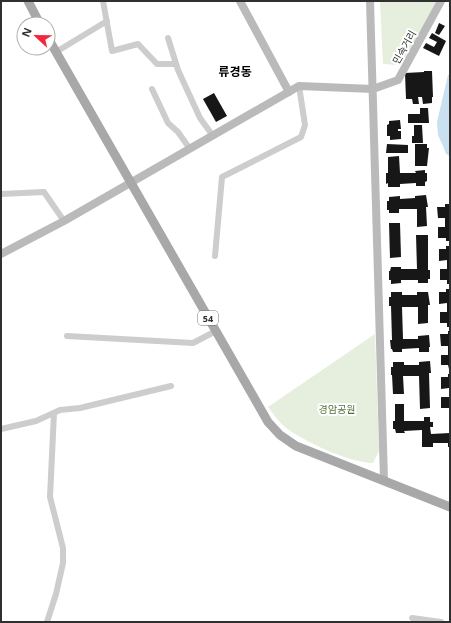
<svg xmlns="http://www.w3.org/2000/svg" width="451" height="623" viewBox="0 0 451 623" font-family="'Noto Sans','Noto Sans KR',sans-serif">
<rect width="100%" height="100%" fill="#fff"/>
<g fill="#e6eedd">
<path d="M 380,1 L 436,1 C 430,14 411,56 401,63 C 395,66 389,64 383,64 Z"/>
<path d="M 375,334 L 379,451 L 373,463 C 350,463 302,441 284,426 C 278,421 273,413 268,407 Z"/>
</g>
<path fill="#c8e0ef" d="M 448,75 L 450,75 L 450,156 L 446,154 L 443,146 L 438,135 L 437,122 Z"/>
<g fill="#171717">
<path d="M 439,23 L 445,26 L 439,35 L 435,33 Z"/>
<path d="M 432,33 L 446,41 L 439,56 L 423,48 L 426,43 L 434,47 L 437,42 L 429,38 Z"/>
<path d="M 424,71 L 432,71 L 433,97 L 432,97 L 432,103 L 423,104 L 422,97 L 418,97 L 419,104 L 413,104 L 412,99 L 406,99 L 405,73 L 424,72 Z"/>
<path d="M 214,93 L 227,116 L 216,122 L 203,99 Z"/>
<path d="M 420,108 L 428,108 L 429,123 L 408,123 L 408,114 L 420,114 Z"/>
<path d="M 400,120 L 401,129 L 398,129 L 398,131 L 401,131 L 401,139 L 390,140 L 390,136 L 387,136 L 387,125 L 389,124 L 389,121 Z"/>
<path d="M 414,125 L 422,125 L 423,143 L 412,143 L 412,136 L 414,136 Z"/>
<path d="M 387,144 L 408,145 L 408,153 L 386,153 Z"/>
<path d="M 415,144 L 427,144 L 427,148 L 429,148 L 427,166 L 415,166 Z"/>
<path d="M 399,156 L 400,173 L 416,173 L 415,171 L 425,170 L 425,173 L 427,173 L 427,181 L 425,182 L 425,186 L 416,186 L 416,183 L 400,184 L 400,187 L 388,187 L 388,183 L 386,184 L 386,173 L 388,173 L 388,157 Z"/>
<path d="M 426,195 L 428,207 L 426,207 L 427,226 L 417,227 L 417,209 L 399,209 L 399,213 L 389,213 L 389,210 L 387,210 L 387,201 L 389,201 L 389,197 L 400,196 L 400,199 L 415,198 L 415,196 Z"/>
<path d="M 445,204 L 450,204 L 450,241 L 446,241 L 446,238 L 438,238 L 438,227 L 445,227 L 445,218 L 438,218 L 437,207 L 445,207 Z"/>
<path d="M 389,223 L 400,223 L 401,257 L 390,258 Z"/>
<path d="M 416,235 L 428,235 L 428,270 L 430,270 L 430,279 L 428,279 L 428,283 L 418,283 L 418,280 L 401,280 L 401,283 L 391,284 L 391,280 L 389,280 L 389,271 L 390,271 L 391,267 L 401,267 L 401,269 L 417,269 Z"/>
<path d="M 446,246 L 450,246 L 450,284 L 447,284 L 447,280 L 440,280 L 440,269 L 447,269 L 447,260 L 439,261 L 439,249 L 446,249 Z"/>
<path d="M 446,289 L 450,289 L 450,327 L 447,327 L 447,323 L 440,323 L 440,312 L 447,312 L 447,303 L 439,304 L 439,292 L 446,292 Z"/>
<path d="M 391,292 L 402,292 L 402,295 L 417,295 L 417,292 L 428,292 L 430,305 L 428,305 L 428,323 L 418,324 L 418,307 L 402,307 L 403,339 L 418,339 L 418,336 L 429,335 L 430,347 L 429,347 L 429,352 L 419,352 L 419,348 L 402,349 L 402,352 L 393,352 L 392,349 L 391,349 L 390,340 L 392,340 L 391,306 L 389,306 L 389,297 L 391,297 Z"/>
<path d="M 448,331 L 450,331 L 450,369 L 449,369 L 448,365 L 441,365 L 441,355 L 448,355 L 448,346 L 441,346 L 440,334 L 448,334 Z"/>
<path d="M 430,361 L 431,373 L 429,373 L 430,408 L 420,409 L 419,376 L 403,376 L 404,394 L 393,394 L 392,375 L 391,375 L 391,367 L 393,367 L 393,362 L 404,362 L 404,365 L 419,365 L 419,362 Z"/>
<path d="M 448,374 L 450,374 L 450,394 L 449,394 L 449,388 L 441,389 L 441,377 L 448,377 Z"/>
<rect x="441" y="397" width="9" height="11"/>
<path d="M 395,404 L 404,404 L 404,421 L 424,421 L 424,417 L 430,417 L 430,422 L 433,422 L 433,427 L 430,427 L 431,434 L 450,433 L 450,447 L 448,447 L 448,443 L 433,443 L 433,447 L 422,447 L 422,430 L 404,431 L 405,433 L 396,433 L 395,429 L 393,429 L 393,421 L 395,421 Z"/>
</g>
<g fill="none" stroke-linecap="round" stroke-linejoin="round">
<g stroke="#cdcdcd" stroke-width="6">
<path d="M 103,1 L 112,51 L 138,44 L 157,64 L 176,64"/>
<path d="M 168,38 L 178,70 L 200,118 L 213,136"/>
<path d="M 56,52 L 107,21"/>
<path d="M 152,89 L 168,123 L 178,132 L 190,149"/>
<path d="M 1,194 L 44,192 L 64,221"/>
<path d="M 215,256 L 222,177 L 301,137 L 305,125 L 299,86"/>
<path d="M 67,336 L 193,343 L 216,331"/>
<path d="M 1,429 L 36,421 L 60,410 L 80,408 L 171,386"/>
<path d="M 412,618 L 441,622"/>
<path d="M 47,622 L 56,594 L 63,563 L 63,548 L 50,497 L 54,413"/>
</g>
<g stroke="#bababa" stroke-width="8">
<path d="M 240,1 L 289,92"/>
<path d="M 370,1 L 384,480"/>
<path d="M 1,254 L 64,221 L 299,86 L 373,89 L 398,80 L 441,1"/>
</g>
<g stroke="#a8a8a8" stroke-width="9">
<path d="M 28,1 L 40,24"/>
<path d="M 48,38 L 268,422 L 280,435 L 296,446 L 450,507"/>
</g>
</g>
<g text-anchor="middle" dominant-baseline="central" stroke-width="4" stroke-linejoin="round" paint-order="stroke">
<rect fill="#fff" stroke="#6e6e6e" stroke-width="1" x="198" y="311" width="20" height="14" rx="3"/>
<g font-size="9" font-weight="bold" fill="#303030">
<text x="208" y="318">54</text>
</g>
<g font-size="10" fill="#303030" stroke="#fff">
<text transform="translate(404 47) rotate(-61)">민속거리</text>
</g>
<g font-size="10" fill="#536f39" stroke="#fff">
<text x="337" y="409">경암공원</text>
</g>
<g font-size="12" font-weight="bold" fill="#000" stroke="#fff">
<text x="235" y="71">류경동</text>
</g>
</g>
<rect width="451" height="623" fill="none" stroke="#303030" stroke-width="4"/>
<g transform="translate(36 36) rotate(292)"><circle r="19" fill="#ffffff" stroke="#acacac"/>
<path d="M0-3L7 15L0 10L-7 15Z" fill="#f22739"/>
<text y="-6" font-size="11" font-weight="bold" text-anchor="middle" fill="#303030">N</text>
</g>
</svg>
